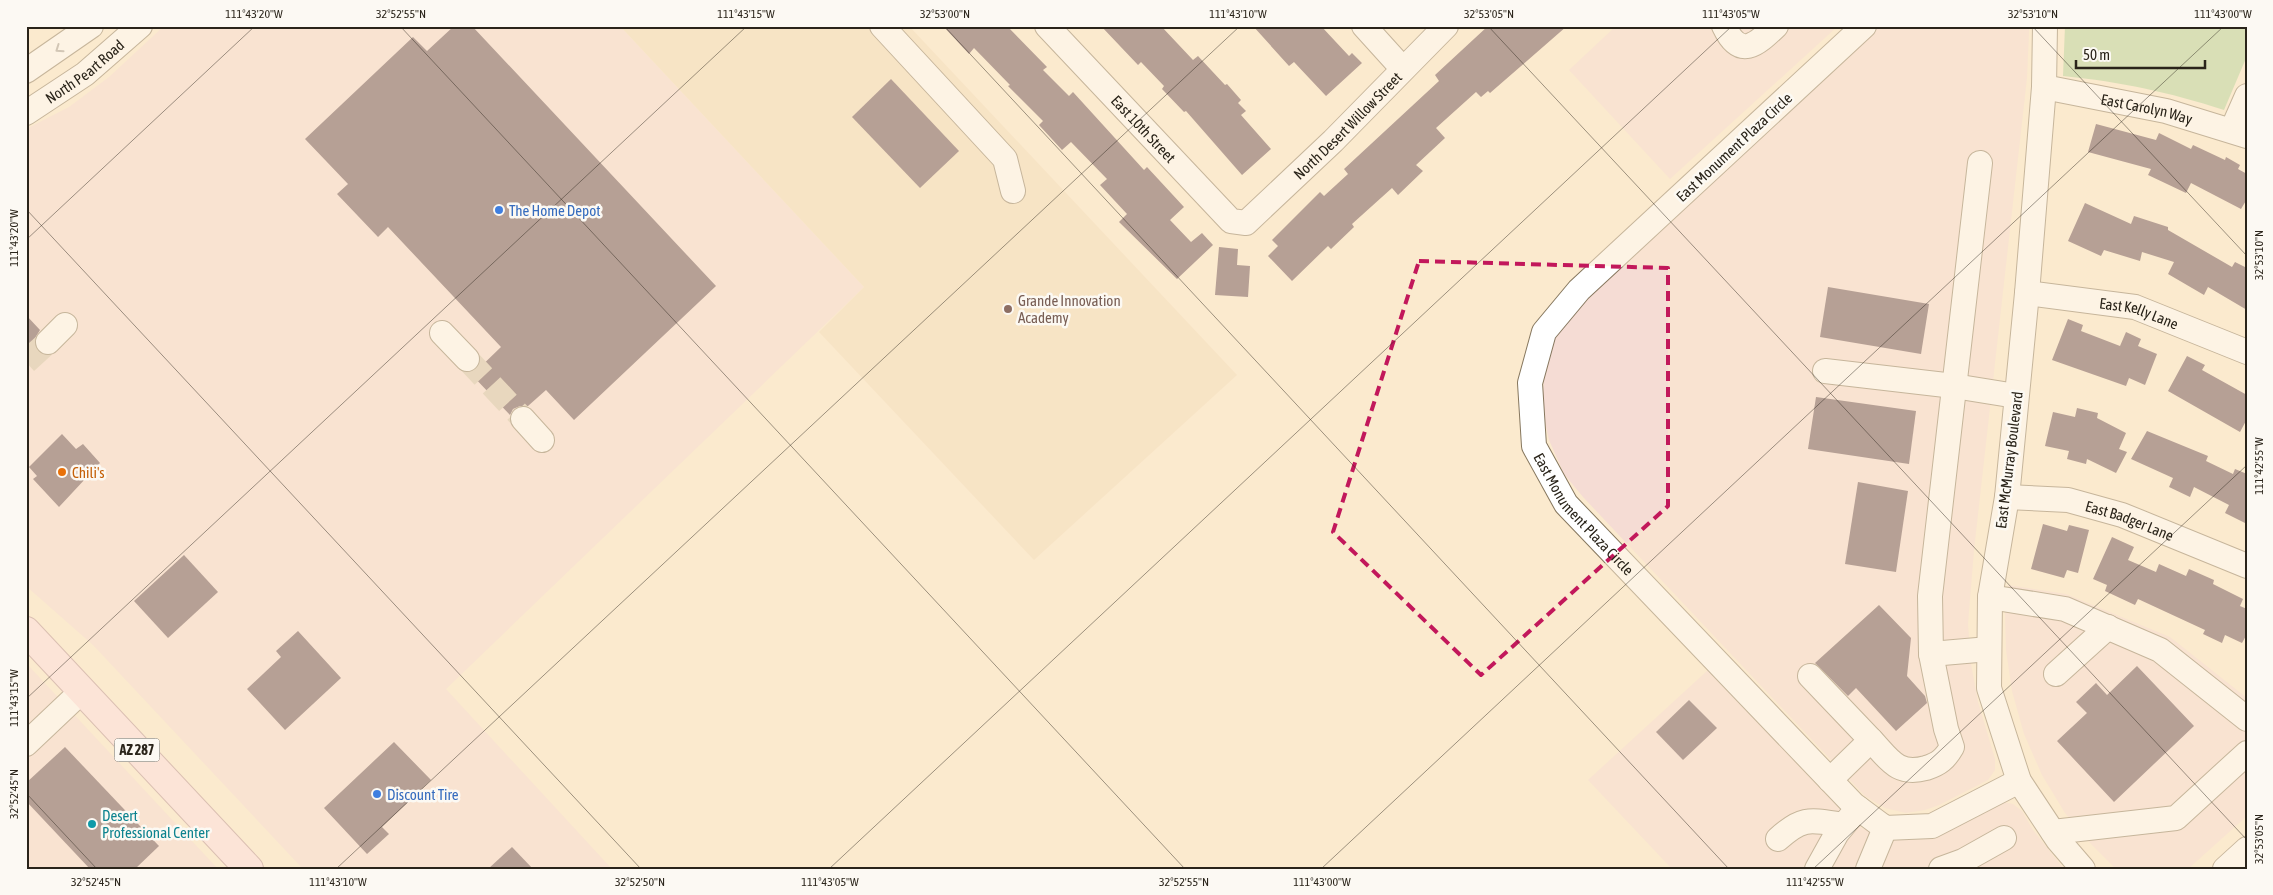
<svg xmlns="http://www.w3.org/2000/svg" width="2273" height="895" viewBox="0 0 2273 895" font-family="'Asap Condensed',sans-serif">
<rect width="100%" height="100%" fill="#fbeace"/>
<g fill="#f5dcd4">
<path d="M 164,26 L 620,26 L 864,287 L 446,689 L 612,869 L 303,869 L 93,645 L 26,586 L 26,129 L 69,107 L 109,77 Z"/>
<path d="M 1616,26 L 1838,26 L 1670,179 L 1569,70 Z"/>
<path d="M 1876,26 L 2029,26 L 2029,32 L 2027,78 L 1974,550 L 1968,624 L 1971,664 L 1978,702 L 1995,759 L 1995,770 L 1988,780 L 1939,805 L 1925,810 L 1906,813 L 1885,808 L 1865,796 L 1583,497 L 1564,474 L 1549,440 L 1542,410 L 1544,378 L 1549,351 L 1561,323 L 1582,297 Z"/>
<path d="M 2008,585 L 2066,594 L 2170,637 L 2247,698 L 2247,816 L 2188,869 L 2116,869 L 2091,844 L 2065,813 L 2042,775 L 2024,734 L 2012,691 L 2006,650 L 2005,613 Z"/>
<path d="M 26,663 L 218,869 L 26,869 Z"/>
<path d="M 1708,670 L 1843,812 L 1862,828 L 1885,837 L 1910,839 L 1933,836 L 2003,802 L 2013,804 L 2022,811 L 2033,830 L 2064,869 L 1672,869 L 1588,780 Z"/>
</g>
<path fill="#f2ddbb" d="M 620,26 L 909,26 L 1237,375 L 1034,560 L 819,332 L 864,287 Z"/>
<path fill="#b0d39a" d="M 2065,26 L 2247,26 L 2247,56 L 2224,110 C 2168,92 2122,82 2063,76 Z"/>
<g fill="#634750">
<path d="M 454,26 L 472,26 L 716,286 L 574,420 L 546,390 L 528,406 L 520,406 L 513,409 L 510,415 L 472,375 L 501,347 L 388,227 L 378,237 L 337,194 L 348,184 L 305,139 L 413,37 L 427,51 Z"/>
<path d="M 943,26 L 1007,26 L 1047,67 L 1043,70 L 1069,96 L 1073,92 L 1144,170 L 1147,167 L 1184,207 L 1170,220 L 1191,242 L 1202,233 L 1213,245 L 1177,279 L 1119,222 L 1127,214 L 1100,185 L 1107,179 L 1071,142 L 1062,150 L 1039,125 L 1043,121 L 1008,86 L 1010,85 L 974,48 L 969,54 Z"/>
<path d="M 1101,26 L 1161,26 L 1193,60 L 1198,56 L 1225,85 L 1227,84 L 1241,100 L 1238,103 L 1246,111 L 1241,115 L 1271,149 L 1242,175 L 1186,111 L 1184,112 L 1162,89 L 1164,86 L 1141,62 L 1138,65 Z"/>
<path d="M 1253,26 L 1321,26 L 1349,56 L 1352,53 L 1362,63 L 1326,96 L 1294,62 L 1289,66 Z"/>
<path d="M 1488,26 L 1567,26 L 1490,93 L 1488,91 L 1481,97 L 1476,92 L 1436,128 L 1445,138 L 1416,165 L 1423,171 L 1398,195 L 1392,188 L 1352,224 L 1354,227 L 1331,249 L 1328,246 L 1292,281 L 1268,256 L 1278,246 L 1272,240 L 1320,192 L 1324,196 L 1348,174 L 1344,169 L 1439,81 L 1435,75 Z"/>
<path d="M 891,79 L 959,151 L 920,188 L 852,117 Z"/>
<path d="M 2096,124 L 2156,140 L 2159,133 L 2191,149 L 2193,145 L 2225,160 L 2226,157 L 2240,165 L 2238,169 L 2247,174 L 2247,199 L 2241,209 L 2191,183 L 2186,193 L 2148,175 L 2151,169 L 2088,152 Z"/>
<path d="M 2085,203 L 2131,224 L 2134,216 L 2168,227 L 2168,230 L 2232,267 L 2235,262 L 2247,268 L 2247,310 L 2208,287 L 2204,295 L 2168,274 L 2174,262 L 2142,252 L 2140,261 L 2104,250 L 2101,256 L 2068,241 Z"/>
<path d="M 1219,247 L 1238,249 L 1237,265 L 1250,266 L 1248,297 L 1215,295 Z"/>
<path d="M 1828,287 L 1929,304 L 1921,354 L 1820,337 Z"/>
<path d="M 26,315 L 40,330 L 35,338 L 35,346 L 39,352 L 48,355 L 34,369 L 26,361 Z"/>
<path d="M 2068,319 L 2083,325 L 2081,331 L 2120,346 L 2126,332 L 2141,339 L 2138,346 L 2157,354 L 2145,385 L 2129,378 L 2126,386 L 2052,360 Z"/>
<path d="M 2187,356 L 2205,365 L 2202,370 L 2247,395 L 2247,419 L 2240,432 L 2168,391 Z"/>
<path d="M 1816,397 L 1916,411 L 1909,464 L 1808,449 Z"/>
<path d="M 2077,408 L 2098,413 L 2097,418 L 2126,433 L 2119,449 L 2127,452 L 2116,473 L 2087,459 L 2086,464 L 2067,459 L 2069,451 L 2045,446 L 2053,412 L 2075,417 Z"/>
<path d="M 2147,431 L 2208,456 L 2206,461 L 2233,474 L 2235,469 L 2247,474 L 2247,524 L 2225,513 L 2229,505 L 2194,487 L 2190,497 L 2169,487 L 2173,478 L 2131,459 Z"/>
<path d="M 62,434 L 76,449 L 83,444 L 100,463 L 59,507 L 33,479 L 37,476 L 29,467 Z"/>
<path d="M 1858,482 L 1908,491 L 1896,572 L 1845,564 Z"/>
<path d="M 2043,524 L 2067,531 L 2069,525 L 2089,530 L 2078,573 L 2067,570 L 2064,578 L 2031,569 Z"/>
<path d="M 2112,537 L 2134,547 L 2128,560 L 2156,572 L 2159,564 L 2186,576 L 2189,569 L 2214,580 L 2213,584 L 2243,599 L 2240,606 L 2247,609 L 2247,634 L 2242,643 L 2225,635 L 2222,643 L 2203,634 L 2205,630 L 2138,599 L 2135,605 L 2105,591 L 2107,585 L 2093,579 Z"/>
<path d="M 184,555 L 218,592 L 168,638 L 134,601 Z"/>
<path d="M 1879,605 L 1911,638 L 1907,676 L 1925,696 L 1927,703 L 1896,731 L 1856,688 L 1848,696 L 1815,663 Z"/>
<path d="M 298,631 L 341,678 L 285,730 L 247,689 L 281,657 L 276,651 Z"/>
<path d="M 2137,666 L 2194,726 L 2114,802 L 2057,741 L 2087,713 L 2076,702 L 2096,683 L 2107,695 Z"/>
<path d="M 1689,700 L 1717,728 L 1683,760 L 1656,732 Z"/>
<path d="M 394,742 L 431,780 L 382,827 L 389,834 L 367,854 L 324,808 Z"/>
<path d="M 65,747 L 159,846 L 135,869 L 90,869 L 26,801 L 26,783 Z"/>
<path d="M 512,847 L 533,869 L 488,869 Z"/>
</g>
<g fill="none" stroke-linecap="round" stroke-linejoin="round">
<g stroke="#d1c2aa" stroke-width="24" stroke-dasharray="24 12" stroke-linecap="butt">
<path d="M 467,359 L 523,419"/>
<path d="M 26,362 L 48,342"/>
</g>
<defs>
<g id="minor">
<path d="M 882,26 L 1005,159 L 1013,191"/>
<path id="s1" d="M 1047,26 L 1231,221 L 1246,223 L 1333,141 L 1446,26"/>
<path d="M 1364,26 L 1402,68"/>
<path d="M 1724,26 C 1740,60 1756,45 1776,26"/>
<path id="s2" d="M 1864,26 L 1579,290 L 1544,332 L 1530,383 L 1534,446 L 1566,504 L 1854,805 L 1885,828 L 1932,826 L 2019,781"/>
<path d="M 2045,26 L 2044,87 L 2027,293 L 2007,497 L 1990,597 L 1989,688 L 2019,781 L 2058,840 L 2083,869"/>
<path d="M 26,71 L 91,26"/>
<path id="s3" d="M 2044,87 L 2166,111 L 2247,136"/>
<path id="s4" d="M 26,113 L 85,74 L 140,26"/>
<path d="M 2232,130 L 2247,96"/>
<path id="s5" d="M 2027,293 L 2135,307 L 2247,352"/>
<path d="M 442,333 L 467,359"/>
<path d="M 48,342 L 65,325"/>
<path d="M 1825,371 L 1954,386 L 2016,396"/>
<path d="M 523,419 L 542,440"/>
<path id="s6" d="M 2007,497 L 2068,500 L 2122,515 L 2247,566"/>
<path d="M 1990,597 L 2065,609 L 2160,650 L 2247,719"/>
<path d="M 1931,654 L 1989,649"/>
<path d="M 2056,674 L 2108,627"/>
<path d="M 1810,676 L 1871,740"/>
<path d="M 26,744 L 82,691"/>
<path d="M 1830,780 L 1871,740 C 1889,759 1897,776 1926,768 C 1939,764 1945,759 1952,747 L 1946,729 L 1931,654 L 1930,596 L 1980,163"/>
<path d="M 2053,832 L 2176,818 L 2247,753"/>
<path d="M 1778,839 C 1803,816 1811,820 1843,825"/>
<path d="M 1817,869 L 1837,833 L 1858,808"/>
<path d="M 1868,869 L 1885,828"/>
<path d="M 1941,869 L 1963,861 L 2004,838"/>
<path d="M 2225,869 L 2247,849"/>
</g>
<path id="major" d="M 26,631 L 249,869"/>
</defs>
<use href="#minor" stroke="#86775e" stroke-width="26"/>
<use href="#major" stroke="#b28d90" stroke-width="30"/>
<use href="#minor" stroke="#fff" stroke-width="24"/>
<use href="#major" stroke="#fddde2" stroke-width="28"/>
</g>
<defs><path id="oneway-chevron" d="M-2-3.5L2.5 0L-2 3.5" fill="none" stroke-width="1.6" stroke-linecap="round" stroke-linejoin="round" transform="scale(1.25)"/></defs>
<use stroke="#9f9c98" href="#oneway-chevron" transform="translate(59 49) rotate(145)"/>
<path d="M0 0H2273V895H0ZM 1419,261 L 1668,268 L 1668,506 L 1481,675 L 1333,532 Z" fill="#fbeace" fill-opacity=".55" fill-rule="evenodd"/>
<path fill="none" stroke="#c2185b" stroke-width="4" stroke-dasharray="10 6" stroke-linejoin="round" d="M 1419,261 L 1668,268 L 1668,506 L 1481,675 L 1333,532 Z"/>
<path fill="none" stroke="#2a241a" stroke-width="1" stroke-opacity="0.45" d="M 400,26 L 1185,869M 944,26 L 1729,869M 1488,26 L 2247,840M 2032,26 L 2247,256M 26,209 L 641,869M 26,240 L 255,26M 26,699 L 747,26M 26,793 L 97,869M 336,869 L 1240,26M 829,869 L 1732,26M 1321,869 L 2224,26M 1813,869 L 2247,465"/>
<g fill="#3f7fe0" stroke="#fcf9f3" stroke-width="2">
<circle cx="499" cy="210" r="5"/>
<circle cx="377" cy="794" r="5"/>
</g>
<circle fill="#8d6e63" stroke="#fcf9f3" stroke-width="2" cx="1008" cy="309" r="5"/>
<circle fill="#e8710a" stroke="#fcf9f3" stroke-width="2" cx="62" cy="472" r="5"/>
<circle fill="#0f9aa8" stroke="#fcf9f3" stroke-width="2" cx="92" cy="824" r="5"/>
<g text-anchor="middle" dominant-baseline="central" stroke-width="5" stroke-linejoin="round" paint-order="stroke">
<rect fill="#fcf9f3" stroke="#69645b" stroke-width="1" x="114.5" y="738.5" width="45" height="23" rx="4"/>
<g font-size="14" font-weight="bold" fill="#2a241a">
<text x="137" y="750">AZ 287</text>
</g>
<g font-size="15" fill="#2a241a" stroke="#fcf9f3">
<text stroke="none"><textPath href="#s4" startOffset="72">North Peart Road</textPath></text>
<text stroke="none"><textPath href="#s3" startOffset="105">East Carolyn Way</textPath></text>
<text stroke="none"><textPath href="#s1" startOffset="424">North Desert Willow Street</textPath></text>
<text stroke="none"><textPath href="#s1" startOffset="141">East 10th Street</textPath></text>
<text transform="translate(1734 147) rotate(-43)">East Monument Plaza Circle</text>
<text stroke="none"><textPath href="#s5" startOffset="114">East Kelly Lane</textPath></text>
<text transform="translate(2009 460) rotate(-83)">East McMurray Boulevard</text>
<text stroke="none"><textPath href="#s2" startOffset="644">East Monument Plaza Circle</textPath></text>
<text stroke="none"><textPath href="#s6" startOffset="126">East Badger Lane</textPath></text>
</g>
<g font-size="15" fill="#366cbe" stroke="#fcf9f3" text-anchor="start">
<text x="509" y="210">The Home Depot</text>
<text x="387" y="794">Discount Tire</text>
</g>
<g font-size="15" fill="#785e54" stroke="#fcf9f3" text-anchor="start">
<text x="1018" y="300">Grande Innovation<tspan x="1018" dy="17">Academy</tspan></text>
</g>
<g font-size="15" fill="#c56008" stroke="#fcf9f3" text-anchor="start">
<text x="72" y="472">Chili's</text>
</g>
<g font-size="15" fill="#0d838f" stroke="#fcf9f3" text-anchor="start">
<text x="102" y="815">Desert<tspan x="102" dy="17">Professional Center</tspan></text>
</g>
</g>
<rect width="2273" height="895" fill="none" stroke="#fcf9f3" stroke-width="55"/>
<path d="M2076 60v8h129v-8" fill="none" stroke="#2a241a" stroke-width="2.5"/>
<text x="2083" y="60" font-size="15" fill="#2a241a" stroke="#fcf9f3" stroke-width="4" paint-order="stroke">50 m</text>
<rect x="28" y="28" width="2218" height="840" fill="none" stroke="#2a241a" stroke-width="2"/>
<g font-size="12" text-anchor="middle" fill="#2a241a">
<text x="254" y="18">111°43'20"W</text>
<text x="401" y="18">32°52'55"N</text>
<text x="746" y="18">111°43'15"W</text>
<text x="945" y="18">32°53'00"N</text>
<text x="1238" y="18">111°43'10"W</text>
<text x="1489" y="18">32°53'05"N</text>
<text x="1731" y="18">111°43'05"W</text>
<text x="2033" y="18">32°53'10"N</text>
<text x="2223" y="18">111°43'00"W</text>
<text transform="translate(14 238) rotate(-90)" y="4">111°43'20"W</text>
<text transform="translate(2259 255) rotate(-90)" y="4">32°53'10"N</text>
<text transform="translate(2259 466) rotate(-90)" y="4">111°42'55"W</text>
<text transform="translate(14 698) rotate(-90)" y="4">111°43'15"W</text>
<text transform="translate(14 794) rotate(-90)" y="4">32°52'45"N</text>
<text transform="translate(2259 839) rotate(-90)" y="4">32°53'05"N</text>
<text x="96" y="886">32°52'45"N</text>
<text x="338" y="886">111°43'10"W</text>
<text x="640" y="886">32°52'50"N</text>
<text x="830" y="886">111°43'05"W</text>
<text x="1184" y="886">32°52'55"N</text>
<text x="1322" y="886">111°43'00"W</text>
<text x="1815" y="886">111°42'55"W</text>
</g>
</svg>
